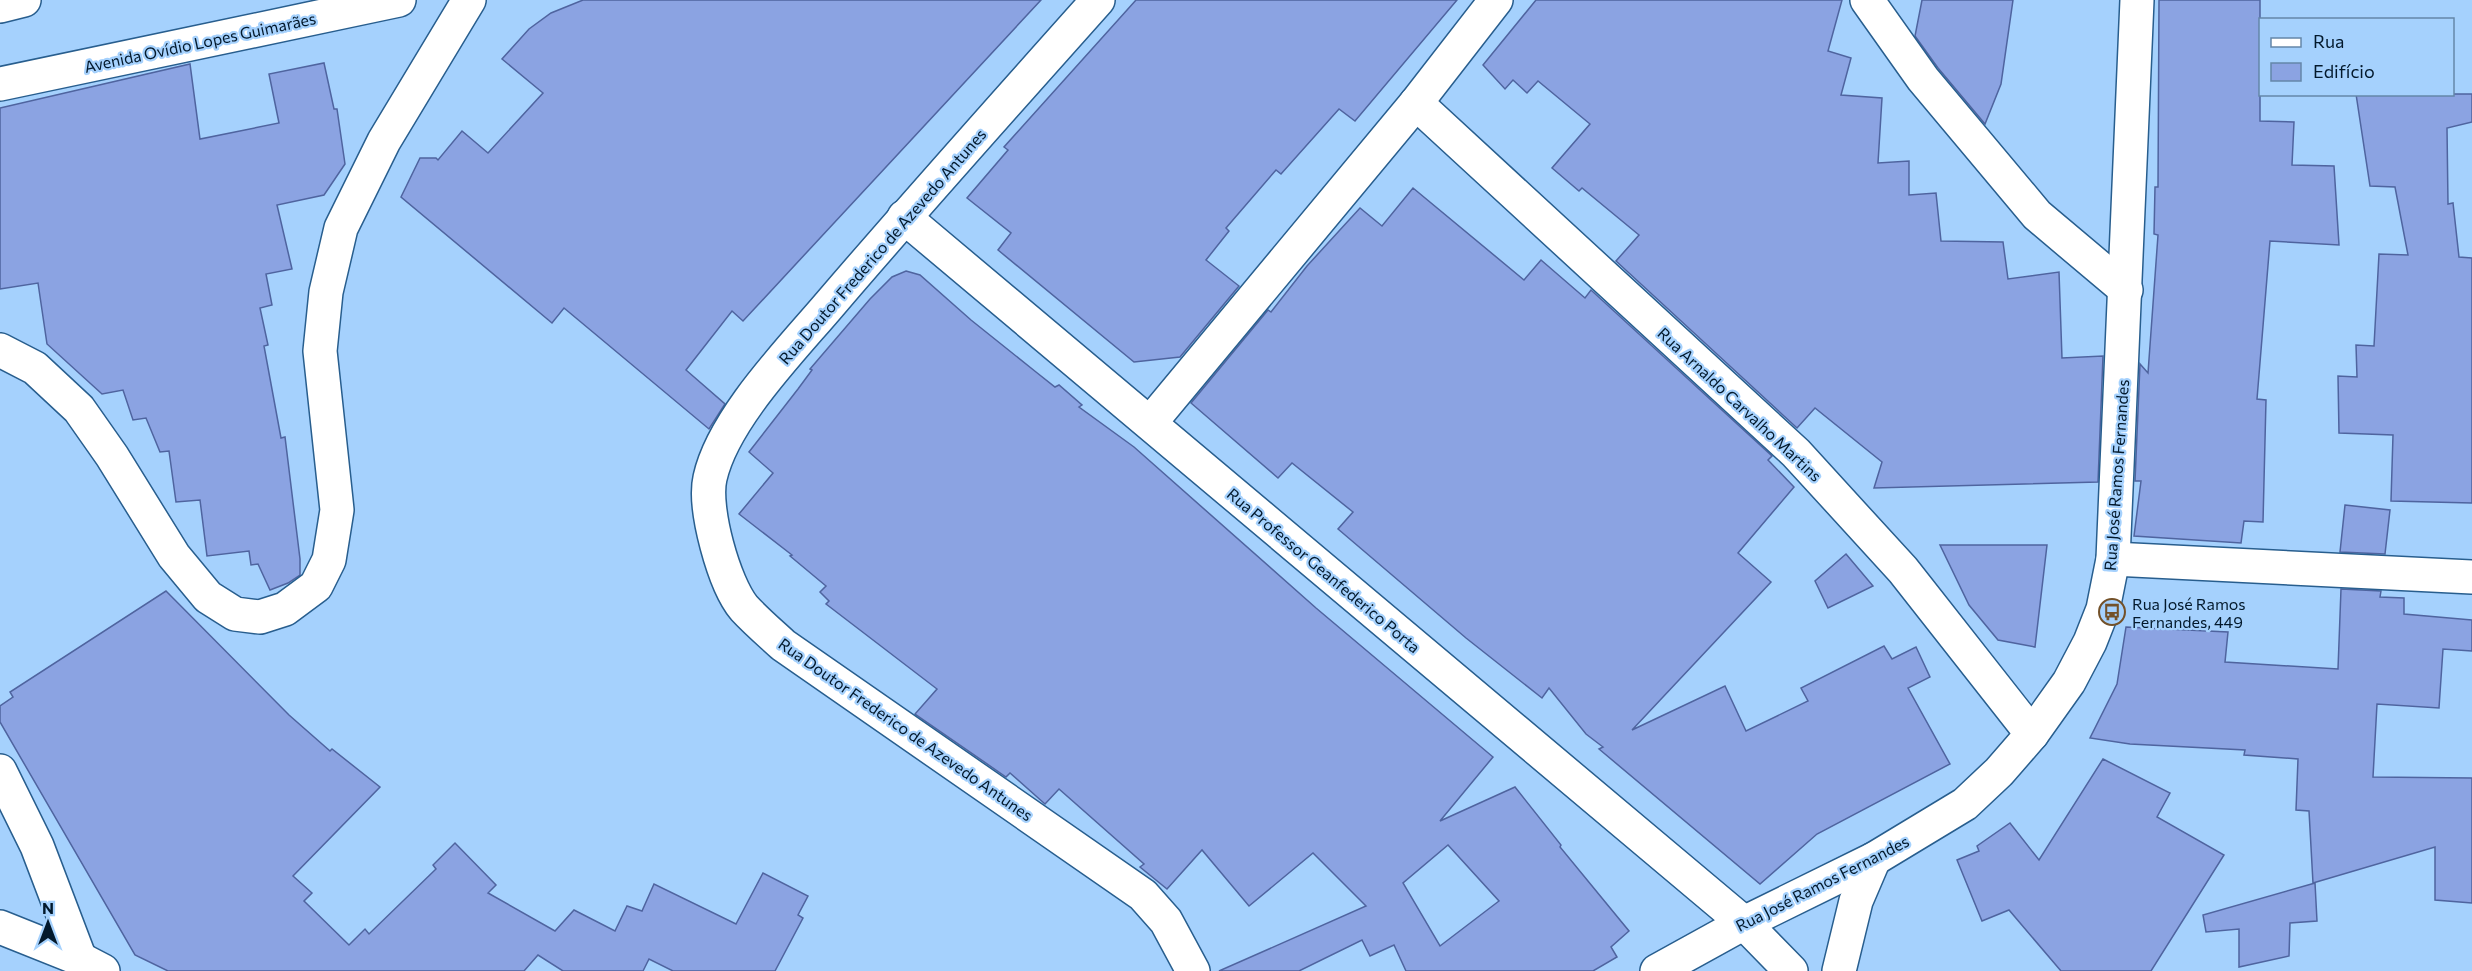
<svg xmlns="http://www.w3.org/2000/svg" width="2472" height="971" viewBox="0 0 2472 971" font-family="Commissioner,sans-serif">
<rect width="100%" height="100%" fill="#a5d1fd"/>
<g fill="#8ba3e2" stroke="#4f649f" stroke-width="1.5" fill-rule="evenodd">
<path d="M 583,0 L 1041,0 L 743,321 L 732,311 L 686,370 L 725,404 L 709,429 L 564,308 L 552,323 L 401,197 L 420,158 L 436,158 L 438,160 L 462,131 L 488,153 L 543,93 L 502,59 L 529,29 L 551,13 Z"/>
<path d="M 1136,0 L 1457,0 L 1355,121 L 1339,109 L 1281,174 L 1276,170 L 1226,228 L 1229,231 L 1206,260 L 1239,286 L 1180,357 L 1134,362 L 998,250 L 1011,233 L 967,198 L 1008,150 L 1004,147 Z"/>
<path d="M 1536,0 L 1842,0 L 1828,51 L 1851,58 L 1841,95 L 1882,98 L 1878,163 L 1909,161 L 1909,195 L 1936,193 L 1941,241 L 2003,242 L 2008,279 L 2059,272 L 2062,358 L 2103,356 L 2098,482 L 1874,488 L 1882,462 L 1815,408 L 1797,428 L 1616,261 L 1639,235 L 1582,188 L 1579,191 L 1552,168 L 1590,124 L 1538,81 L 1527,93 L 1513,80 L 1505,89 L 1483,65 Z"/>
<path d="M 1922,0 L 2013,0 L 2001,84 L 1985,124 L 1938,68 L 1915,36 Z"/>
<path d="M 2159,0 L 2260,0 L 2260,121 L 2294,122 L 2292,165 L 2334,166 L 2339,245 L 2270,241 L 2257,399 L 2266,400 L 2263,522 L 2244,521 L 2241,543 L 2134,536 L 2141,481 L 2135,481 L 2140,364 L 2148,373 L 2158,235 L 2154,234 L 2155,187 L 2158,187 Z"/>
<path d="M 324,63 L 334,109 L 337,109 L 345,164 L 324,195 L 277,205 L 292,269 L 266,274 L 272,305 L 260,308 L 268,345 L 264,346 L 281,438 L 285,437 L 300,559 L 300,575 L 288,583 L 270,590 L 258,564 L 251,565 L 249,551 L 207,556 L 200,500 L 176,502 L 169,451 L 160,452 L 146,418 L 133,420 L 123,390 L 102,394 L 47,344 L 38,283 L 0,289 L 0,108 L 190,64 L 200,139 L 279,123 L 269,74 Z"/>
<path d="M 2356,94 L 2472,94 L 2472,122 L 2447,128 L 2448,204 L 2453,203 L 2459,257 L 2472,258 L 2472,503 L 2391,501 L 2393,435 L 2339,433 L 2338,376 L 2357,377 L 2356,345 L 2374,346 L 2379,254 L 2408,255 L 2395,187 L 2370,186 Z"/>
<path d="M 1413,188 L 1524,280 L 1541,260 L 1585,298 L 1591,290 L 1772,456 L 1768,460 L 1794,487 L 1738,553 L 1771,582 L 1632,730 L 1725,686 L 1746,731 L 1808,701 L 1801,688 L 1884,646 L 1892,659 L 1916,647 L 1930,677 L 1908,688 L 1950,764 L 1817,834 L 1760,884 L 1599,749 L 1603,747 L 1586,734 L 1549,688 L 1542,698 L 1466,638 L 1338,529 L 1353,512 L 1292,463 L 1278,478 L 1191,403 L 1268,310 L 1271,312 L 1307,266 L 1360,208 L 1382,226 Z"/>
<path d="M 906,271 L 920,275 L 971,320 L 1036,372 L 1055,387 L 1059,385 L 1082,405 L 1079,407 L 1134,447 L 1316,608 L 1493,757 L 1440,821 L 1515,787 L 1561,845 L 1560,847 L 1629,931 L 1611,947 L 1617,957 L 1593,971 L 1406,971 L 1394,945 L 1370,956 L 1362,940 L 1299,971 L 1219,971 L 1366,906 L 1313,853 L 1249,906 L 1202,850 L 1167,889 L 1140,867 L 1144,864 L 1059,789 L 1045,804 L 1010,773 L 1006,777 L 915,714 L 937,689 L 826,604 L 829,601 L 820,592 L 826,586 L 790,556 L 792,555 L 739,514 L 773,473 L 749,452 L 798,389 L 812,370 L 810,369 L 870,299 L 892,277 ZM 1448,845 L 1499,901 L 1440,946 L 1403,883 Z"/>
<path d="M 2345,505 L 2390,510 L 2385,554 L 2340,552 Z"/>
<path d="M 1940,545 L 2047,545 L 2035,647 L 1998,640 L 1969,605 Z"/>
<path d="M 1846,554 L 1873,586 L 1828,608 L 1815,581 Z"/>
<path d="M 2341,589 L 2381,591 L 2380,597 L 2404,598 L 2404,614 L 2472,620 L 2472,651 L 2443,649 L 2439,708 L 2377,704 L 2373,777 L 2472,778 L 2472,903 L 2435,900 L 2435,847 L 2313,883 L 2309,811 L 2296,810 L 2298,759 L 2244,755 L 2245,750 L 2130,744 L 2090,738 L 2117,684 L 2126,627 L 2228,632 L 2225,662 L 2338,669 Z"/>
<path d="M 166,591 L 289,715 L 330,751 L 332,749 L 380,787 L 293,876 L 312,893 L 304,901 L 349,945 L 365,929 L 369,934 L 436,869 L 433,865 L 455,843 L 496,885 L 488,893 L 555,931 L 574,910 L 615,931 L 627,906 L 642,911 L 654,884 L 736,924 L 763,873 L 808,896 L 798,915 L 803,918 L 775,971 L 673,971 L 649,959 L 643,971 L 563,971 L 538,955 L 524,971 L 168,971 L 135,955 L 0,722 L 0,706 L 13,697 L 10,692 Z"/>
<path d="M 2103,759 L 2170,793 L 2157,817 L 2224,855 L 2151,971 L 2061,971 L 2009,910 L 1982,921 L 1957,860 L 1979,851 L 1977,846 L 2010,823 L 2039,860 Z"/>
<path d="M 2315,883 L 2317,921 L 2290,923 L 2289,956 L 2239,967 L 2239,929 L 2206,932 L 2203,915 Z"/>
</g>
<g fill="none" stroke-linecap="round" stroke-linejoin="round">
<defs>
<g id="minor">
<path d="M 1098,0 C 1008,101 918,201 830,304 C 791,350 723,419 710,478 C 703,508 724,584 744,608 C 756,621 770,633 783,645 L 1143,895 L 1166,921 L 1193,971"/>
<path d="M 1867,0 L 1923,79 L 2037,215 L 2126,290"/>
<path d="M 0,6 L 24,0"/>
<path d="M 0,84 L 399,0"/>
<path d="M 1416,103 L 1796,453 L 1903,570 L 2032,734"/>
<path d="M 904,217 L 1744,923 L 1791,971"/>
<path d="M 0,350 L 35,368 L 79,409 L 112,456 L 174,556 L 208,597 L 235,614 L 260,617 L 285,609 L 316,586 L 329,560 L 337,510 L 320,351 L 326,292 L 341,228 L 384,141 L 469,0"/>
<path d="M 1150,423 L 1416,103 L 1496,0"/>
<path d="M 2113,559 L 2472,577"/>
<path d="M 0,771 L 37,846 L 80,959"/>
<path d="M 0,927 L 80,959 L 103,971"/>
<path d="M 1657,971 L 1744,923 L 1874,859 L 1965,804 L 1999,772 L 2032,734 L 2069,682 L 2090,642 L 2103,609 L 2113,559 L 2137,0"/>
<path d="M 1839,971 L 1856,901 L 1874,859"/>
</g>
</defs>
<use href="#minor" stroke="#285e8e" stroke-width="36"/>
<use href="#minor" stroke="#fff" stroke-width="33"/>
</g>
<defs>
<symbol id="bus-ring" viewBox="-11 -11 22 22"><circle r="9.5" fill="#a5d1fd" stroke="#735129" stroke-width="1.5"/><path d="M-5-6H5V4H4V6H2V4H-2V6H-4V4H-5ZM-3.5-4V0h7V-4ZM-3.5 1.2v1.5H-2V1.2ZM2 1.2v1.5H3.5V1.2Z" fill="#735129"/></symbol>
</defs>
<g fill-rule="evenodd">
<use href="#bus-ring" x="2097" y="597" width="30" height="30"/>
</g>
<g text-anchor="middle" dominant-baseline="central" stroke-width="4.5" stroke-linejoin="round" paint-order="stroke">
<g font-size="16" fill="#03192c" stroke="#a5d1fd">
<text transform="translate(200 42) rotate(-12)">Avenida Ovídio Lopes Guimarães</text>
<text transform="translate(882 246) rotate(-49)">Rua Doutor Frederico de Azevedo Antunes</text>
<text transform="translate(1740 404) rotate(43)">Rua Arnaldo Carvalho Martins</text>
<text transform="translate(2116 475) rotate(-86)">Rua José Ramos Fernandes</text>
<text transform="translate(1324 570) rotate(40)">Rua Professor Geanfederico Porta</text>
<text transform="translate(906 729) rotate(35)">Rua Doutor Frederico de Azevedo Antunes</text>
<text transform="translate(1822 883) rotate(-27)">Rua José Ramos Fernandes</text>
</g>
<g font-size="16" fill="#03192c" stroke="#a5d1fd" text-anchor="start">
<text x="2132" y="603">Rua José Ramos<tspan x="2132" dy="18">Fernandes, 449</tspan></text>
</g>
</g>
<rect x="2259" y="18" width="195" height="78" fill="#a5d1fd" stroke="#6487a9" stroke-width="1.5"/>
<rect x="2271" y="38" width="30" height="9" fill="#ffffff" stroke="#6487a9" stroke-width="1.5"/>
<text x="2313" y="48" font-size="18" fill="#03192c">Rua</text>
<rect x="2271" y="63" width="30" height="18" fill="#8ba3e2" stroke="#6487a9" stroke-width="1.5"/>
<text x="2313" y="78" font-size="18" fill="#03192c">Edifício</text>
<g transform="translate(48 923)" stroke="#a5d1fd" stroke-width="4.5" paint-order="stroke">
<path d="M0-4.5L10 22L0 15L-10 22Z" fill="#03192c"/>
<text y="-9" font-size="16" font-weight="bold" text-anchor="middle" fill="#03192c">N</text>
</g>
</svg>
